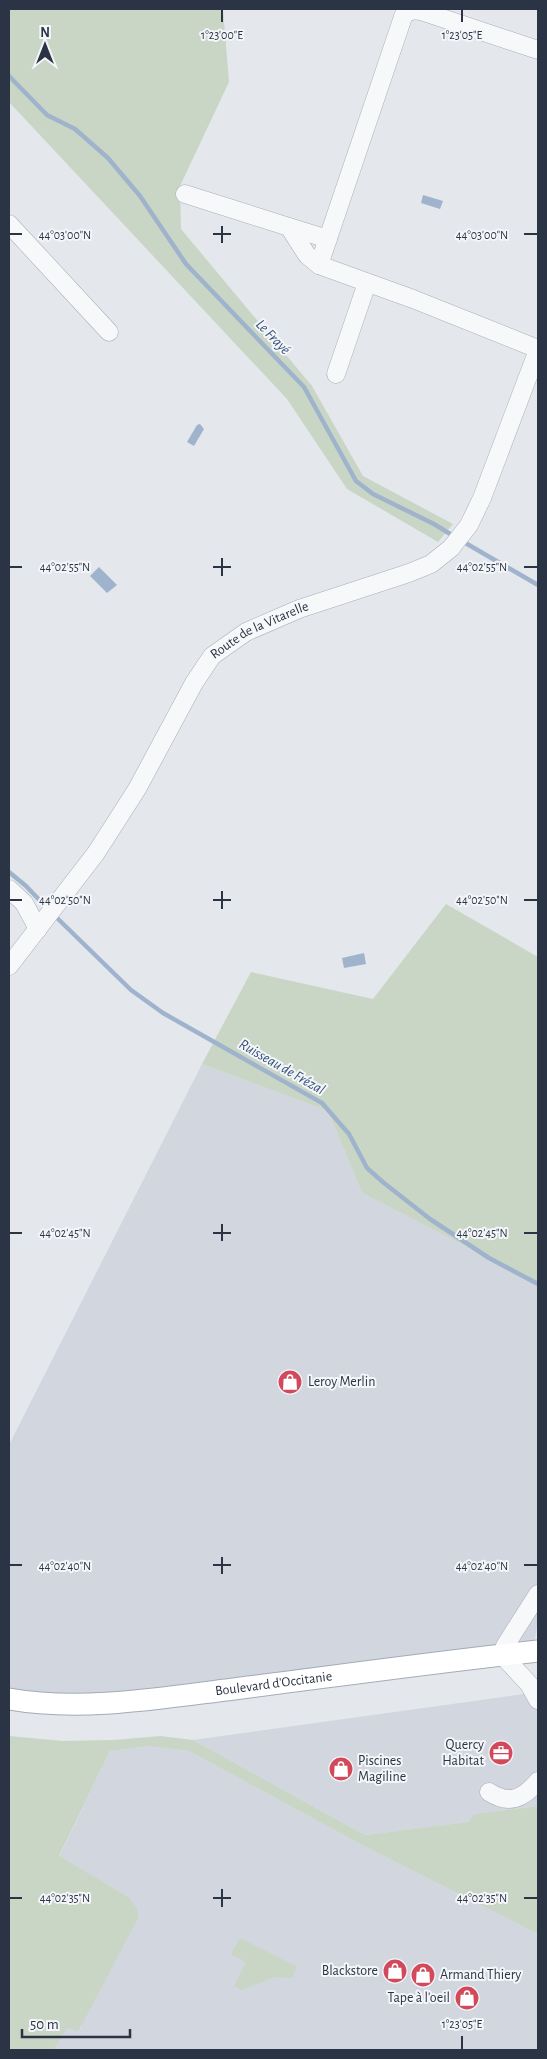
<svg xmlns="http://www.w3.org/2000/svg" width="547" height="2059" viewBox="0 0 547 2059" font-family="'Alegreya Sans',sans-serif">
<rect width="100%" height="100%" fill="#e4e7ec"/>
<g fill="#d2d6de">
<path d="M 202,1064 L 328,1111 L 362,1193 L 538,1283 L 538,1620 L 533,1652 L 173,1696 L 9,1699 L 9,1445 Z"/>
<path d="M 538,1692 L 538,1806 L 474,1814 L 469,1822 L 365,1835 L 193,1740 Z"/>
<path d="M 148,1746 L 189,1751 L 360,1844 L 538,1934 L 538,2050 L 54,2050 L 67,2028 L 78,2032 L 81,2027 L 127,1896 L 59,1857 L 110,1751 Z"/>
</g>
<g fill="#c9d6c5">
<path d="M 9,9 L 223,9 L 229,82 L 180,186 L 181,229 L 312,386 L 363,476 L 453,524 L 438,542 L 347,489 L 287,399 L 9,102 Z"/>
<path d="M 446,904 L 538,957 L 538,1283 L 362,1193 L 328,1111 L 202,1064 L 251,972 L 373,999 Z"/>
<path d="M 9,1736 L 63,1741 L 114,1740 L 160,1736 L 193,1740 L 365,1835 L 468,1822 L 474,1814 L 538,1806 L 538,1934 L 360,1844 L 189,1751 L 148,1746 L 110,1751 L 59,1856 L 127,1896 L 137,1908 L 138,1918 L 78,2032 L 67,2028 L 54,2050 L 9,2050 Z"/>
<path d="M 240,1938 L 297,1967 L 292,1978 L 274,1977 L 242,1990 L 234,1986 L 246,1962 L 231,1954 Z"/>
</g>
<g fill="#9fb4cc">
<path d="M 423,195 L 443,201 L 440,209 L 421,203 Z"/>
<path d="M 200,424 L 204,429 L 194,446 L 187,442 L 197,425 Z"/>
<path d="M 99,567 L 117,585 L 107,593 L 90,576 Z"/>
<path d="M 364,953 L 366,964 L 344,968 L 342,958 Z"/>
</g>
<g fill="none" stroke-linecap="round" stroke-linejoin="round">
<g stroke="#9fb4cc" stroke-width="4.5">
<path d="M 9,76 L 47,115 L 75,129 L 108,158 L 140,196 L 186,264 L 304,387 L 356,481 L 373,494 L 434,524 L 455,537"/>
<path d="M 462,541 L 538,585"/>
<path d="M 9,872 L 26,886 L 49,910"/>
<path d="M 54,915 L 131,990 L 163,1013 L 322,1103 L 349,1134 L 367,1168 L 384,1183 L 430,1219 L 489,1258 L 538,1284"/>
</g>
<defs>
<g id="minor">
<path d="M 185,194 L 289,227 L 307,255 L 319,265 L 413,299 L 538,349"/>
<path d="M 9,224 L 109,332"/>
<path d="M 289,227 L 328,239"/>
<path d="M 319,265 L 404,14 L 414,10 L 421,11 L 538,50"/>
<path d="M 336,374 L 367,283"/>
<path d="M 9,889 L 24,903 L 38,929"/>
<path id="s1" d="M 9,966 L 96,853 L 137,789 L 194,683 L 212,656 L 246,632 L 299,609 L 409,573 L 431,564 L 451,548 L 469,525 L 482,498 L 538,350"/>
<path d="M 538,1594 L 505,1646 L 502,1655 L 529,1684 L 538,1700"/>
<path d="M 489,1792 C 509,1805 523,1799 538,1781"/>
</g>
<g id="major">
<path id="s2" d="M 9,1699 C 82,1712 161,1698 234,1689 C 336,1676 437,1662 538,1651"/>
</g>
</defs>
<use href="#minor" stroke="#a9aeb7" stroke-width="19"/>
<use href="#major" stroke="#a3abb8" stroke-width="23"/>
<use href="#minor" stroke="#f7f8fa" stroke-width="18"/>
<use href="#major" stroke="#fff" stroke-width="21"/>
</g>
<path fill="none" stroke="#2b3445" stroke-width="2" d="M 222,10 L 222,22M 462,10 L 462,22M 222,226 L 222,243M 10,234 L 22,234M 213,234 L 231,234M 524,234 L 537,234M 222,558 L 222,576M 10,567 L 22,567M 213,567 L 231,567M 524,567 L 537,567M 222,891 L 222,909M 10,900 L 22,900M 213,900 L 231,900M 524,900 L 537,900M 222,1224 L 222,1241M 10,1233 L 22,1233M 213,1233 L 231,1233M 524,1233 L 537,1233M 222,1557 L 222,1574M 10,1565 L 22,1565M 213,1565 L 231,1565M 524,1565 L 537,1565M 222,1889 L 222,1907M 10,1898 L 22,1898M 213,1898 L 231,1898M 524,1898 L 537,1898M 462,2036 L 462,2049"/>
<defs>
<symbol id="shop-disc" viewBox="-11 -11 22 22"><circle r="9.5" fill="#d1495b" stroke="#f4f6f9"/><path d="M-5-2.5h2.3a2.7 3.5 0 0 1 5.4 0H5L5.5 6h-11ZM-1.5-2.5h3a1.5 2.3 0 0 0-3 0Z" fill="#fff"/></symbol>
<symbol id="office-disc" viewBox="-11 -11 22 22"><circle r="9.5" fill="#d1495b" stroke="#f4f6f9"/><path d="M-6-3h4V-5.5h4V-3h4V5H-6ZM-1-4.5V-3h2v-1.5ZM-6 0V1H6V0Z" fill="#fff"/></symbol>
</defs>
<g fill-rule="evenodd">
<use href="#shop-disc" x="276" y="1368" width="28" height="28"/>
<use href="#office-disc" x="487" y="1739" width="28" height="28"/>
<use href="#shop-disc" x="327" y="1755" width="28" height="28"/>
<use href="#shop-disc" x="381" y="1957" width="28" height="28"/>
<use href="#shop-disc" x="409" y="1961" width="28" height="28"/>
<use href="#shop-disc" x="453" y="1984" width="28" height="28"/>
</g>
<g text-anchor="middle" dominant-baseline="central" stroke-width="4" stroke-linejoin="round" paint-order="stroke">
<g font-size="14" fill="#2b3445" stroke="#f4f6f9">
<text stroke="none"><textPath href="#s1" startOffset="426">Route de la Vitarelle</textPath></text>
<text stroke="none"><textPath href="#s2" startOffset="266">Boulevard d'Occitanie</textPath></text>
</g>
<g font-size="14" fill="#2b3445" stroke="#f4f6f9" text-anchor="start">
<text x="308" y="1382">Leroy Merlin</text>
<text x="484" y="1745" text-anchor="end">Quercy<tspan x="484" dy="16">Habitat</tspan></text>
<text x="358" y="1761">Piscines<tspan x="358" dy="16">Magiline</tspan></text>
<text x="378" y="1971" text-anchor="end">Blackstore</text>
<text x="440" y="1975">Armand Thiery</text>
<text x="450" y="1998" text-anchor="end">Tape à l'oeil</text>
</g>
<g font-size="15" font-style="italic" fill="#34527a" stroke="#f4f6f9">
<text transform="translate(273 337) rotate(46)">Le Frayé</text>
<text transform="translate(282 1067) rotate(30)">Ruisseau de Frézal</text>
</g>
</g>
<g font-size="12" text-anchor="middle" fill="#2b3445" stroke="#f4f6f9" stroke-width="4" stroke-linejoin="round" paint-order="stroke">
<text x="222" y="39">1°23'00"E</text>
<text x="462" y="39">1°23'05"E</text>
<text x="65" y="239">44°03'00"N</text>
<text x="482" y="239">44°03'00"N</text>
<text x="65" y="571">44°02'55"N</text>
<text x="482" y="571">44°02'55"N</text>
<text x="65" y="904">44°02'50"N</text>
<text x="482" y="904">44°02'50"N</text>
<text x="65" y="1237">44°02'45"N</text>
<text x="482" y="1237">44°02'45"N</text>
<text x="65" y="1570">44°02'40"N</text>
<text x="482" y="1570">44°02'40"N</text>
<text x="65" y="1902">44°02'35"N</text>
<text x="482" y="1902">44°02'35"N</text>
<text x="462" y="2028">1°23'05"E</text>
</g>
<rect width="547" height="2059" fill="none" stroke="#2b3445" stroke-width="20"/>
<g transform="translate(45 45)" stroke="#f4f6f9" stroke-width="4" paint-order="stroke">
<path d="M0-4L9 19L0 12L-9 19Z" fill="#2b3445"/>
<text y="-8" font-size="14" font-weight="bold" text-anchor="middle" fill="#2b3445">N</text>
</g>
<path d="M22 2029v8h108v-8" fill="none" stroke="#2b3445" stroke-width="2.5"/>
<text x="30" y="2029" font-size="15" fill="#2b3445" stroke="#f4f6f9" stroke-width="4" paint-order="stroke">50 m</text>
</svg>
